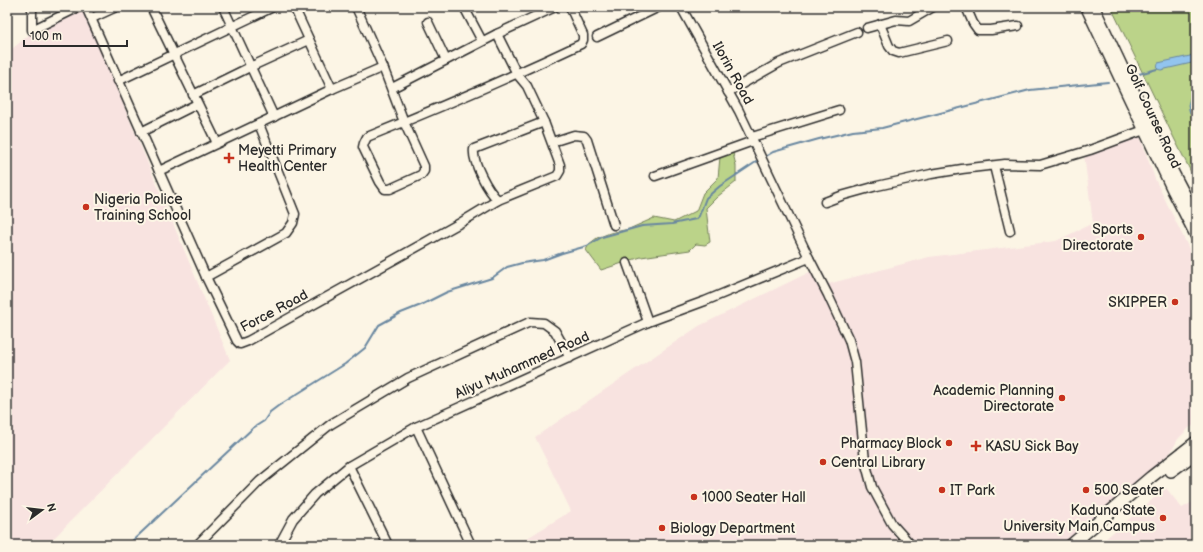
<svg xmlns="http://www.w3.org/2000/svg" width="1203" height="552" viewBox="0 0 1203 552" font-family="'Balsamiq Sans',sans-serif">
<rect width="100%" height="100%" fill="#fcf5e5"/>
<filter id="ink" filterUnits="userSpaceOnUse"><feTurbulence type="fractalNoise" baseFrequency=".025" numOctaves="2"/><feDisplacementMap in="SourceGraphic" scale="8" xChannelSelector="R" yChannelSelector="G"/><feConvolveMatrix kernelMatrix="1 2 1 2 8 2 1 2 1" color-interpolation-filters="sRGB"/></filter>
<g filter="url(#ink)">
<g fill="#f8e3e0">
<path d="M 83,8 L 230,360 L 47,545 L 7,545 L 7,53 L 35,30 Z"/>
<path d="M 1139,134 L 1155,179 L 1196,263 L 1196,425 L 1190,427 L 1178,439 L 1171,452 L 1067,545 L 516,545 L 571,511 L 535,437 L 699,326 L 820,267 L 828,284 L 929,257 L 1056,241 L 1093,223 L 1084,155 Z"/>
<path d="M 1166,488 L 1182,508 L 1196,500 L 1196,545 L 1098,545 Z"/>
</g>
<g fill="#bbd389" stroke="#737f5a">
<path d="M 1111,7 L 1196,7 L 1196,182 L 1173,136 Z"/>
<path d="M 733,153 L 736,166 L 736,182 L 717,197 L 706,208 L 710,242 L 705,245 L 696,244 L 690,250 L 641,257 L 601,270 L 586,250 L 589,244 L 597,238 L 610,233 L 629,229 L 654,218 L 674,222 L 696,211 L 703,193 L 718,178 L 720,157 Z"/>
</g>
<g fill="#92c4ee" stroke="#6987a0">
<path d="M 1196,52 L 1196,62 L 1161,70 L 1157,69 L 1158,63 L 1190,56 Z"/>
<path d="M 1191,95 L 1196,97 L 1196,113 L 1190,114 L 1188,105 Z"/>
</g>
<g fill="none" stroke-linecap="round" stroke-linejoin="round">
<g stroke="#6987a0" stroke-width="2">
<path d="M 1139,74 L 1157,69"/>
<path d="M 763,158 L 773,152 L 819,139 L 853,131 L 882,128 L 1030,90 L 1108,82"/>
<path d="M 128,545 L 253,428 L 264,421 L 270,412 L 278,406 L 345,364 L 365,348 L 379,325 L 401,313 L 421,305 L 447,292 L 492,278 L 507,267 L 522,263 L 543,260 L 562,253 L 587,246 L 602,237 L 642,226 L 672,224 L 696,219 L 699,216 L 706,198 L 720,186 L 759,160"/>
</g>
<defs>
<g id="minor">
<path d="M 32,7 L 32,30 L 79,7"/>
<path d="M 86,7 L 206,277 L 237,341 L 240,344 L 248,341 L 460,223 L 498,200 L 557,176 L 560,171 L 560,165 L 544,122 L 527,86 L 517,74 L 497,34"/>
<path d="M 151,7 L 217,143"/>
<path d="M 223,7 L 274,117"/>
<path d="M 294,7 L 332,89"/>
<path d="M 356,7 L 383,67 L 404,122 L 424,166 L 424,171 L 421,175 L 390,189 L 385,189 L 380,182 L 363,147 L 364,143 L 367,137 C 439,108 511,77 581,44 L 583,40 L 583,35 L 570,7"/>
<path d="M 464,7 L 482,41"/>
<path d="M 681,7 L 739,111 L 809,258 L 828,295 L 849,340 L 855,362 L 865,461 L 872,487 L 892,524 L 911,545"/>
<path d="M 966,7 L 973,23 L 978,30 L 991,30 L 1018,26"/>
<path d="M 92,18 L 116,7"/>
<path d="M 428,22 L 446,60"/>
<path d="M 880,24 L 889,46 L 893,51 L 899,53 L 948,41"/>
<path d="M 867,28 L 896,20 L 909,21 L 933,7"/>
<path d="M 597,37 L 659,7"/>
<path d="M 118,81 L 273,7"/>
<path d="M 392,88 L 497,34 L 555,7"/>
<path d="M 728,92 L 779,63 L 857,32"/>
<path d="M 193,95 L 250,67 L 309,40"/>
<path d="M 141,132 L 197,104"/>
<path d="M 752,137 L 839,110"/>
<path d="M 552,142 L 574,135 L 584,136 L 587,140 L 614,225"/>
<path d="M 994,166 L 1010,231"/>
<path d="M 159,171 L 332,89 L 383,67"/>
<path d="M 655,176 L 753,141"/>
<path d="M 498,200 C 488,191 472,162 474,149 L 544,122"/>
<path d="M 825,202 L 841,196 L 877,186 L 931,174 L 962,169 L 1005,164 L 1040,165 L 1090,150 L 1144,130"/>
<path d="M 627,263 L 648,322"/>
<path d="M 206,277 L 286,233 L 293,223 L 295,214 L 259,124"/>
<path d="M 416,427 L 471,545"/>
<path d="M 349,466 L 388,545"/>
<path d="M 197,545 L 260,481 L 331,424 L 408,378 L 530,322 L 544,323 L 555,331 L 570,358"/>
<path d="M 279,545 L 293,519 L 315,494 L 349,466 L 416,427 L 648,322 L 705,301 L 809,258"/>
</g>
<g id="tertiary">
<path d="M 1086,7 L 1173,191 L 1196,236"/>
<path d="M 1094,7 L 1159,145 L 1196,216"/>
</g>
<g id="secondary">
<path d="M 1171,471 L 1196,453"/>
<path d="M 1071,545 L 1151,477 L 1196,442"/>
</g>
</defs>
<use href="#minor" stroke="#2b2b2b" stroke-width="11"/>
<use href="#tertiary" stroke="#2b2b2b" stroke-width="13"/>
<use href="#secondary" stroke="#2b2b2b" stroke-width="14"/>
<use href="#minor" stroke="#fcf5e5" stroke-width="8"/>
<use href="#tertiary" stroke="#fcf5e5" stroke-width="10"/>
<use href="#secondary" stroke="#fcf5e5" stroke-width="11"/>
</g>
</g>
<g fill="#c8321e" stroke="#fcf5e5" stroke-width="1.5">
<path d="M227 152h4v4h4v4h-4v4h-4v-4h-4v-4h4z"/>
<circle cx="86" cy="207" r="4"/>
<circle cx="1141" cy="237" r="4"/>
<circle cx="1175" cy="302" r="4"/>
<circle cx="1062" cy="398" r="4"/>
<circle cx="949" cy="443" r="4"/>
<path d="M974 440h4v4h4v4h-4v4h-4v-4h-4v-4h4z"/>
<circle cx="823" cy="462" r="4"/>
<circle cx="942" cy="490" r="4"/>
<circle cx="1086" cy="490" r="4"/>
<circle cx="694" cy="497" r="4"/>
<circle cx="1163" cy="518" r="4"/>
<circle cx="662" cy="528" r="4"/>
</g>
<g text-anchor="middle" dominant-baseline="central" stroke-width="4" stroke-linejoin="round" paint-order="stroke">
<g font-size="14" fill="#2b2b2b" stroke="#fcf5e5">
<text transform="translate(733 73) rotate(61)">Ilorin Road</text>
<text transform="translate(1153 116) rotate(65)">Golf Course Road</text>
<text transform="translate(274 311) rotate(-28)">Force Road</text>
<text transform="translate(522 365) rotate(-24)">Aliyu Muhammed Road</text>
</g>
<g font-size="14" fill="#2b2b2b" stroke="#fcf5e5" text-anchor="start">
<text x="238" y="150">Meyetti Primary<tspan x="238" dy="16">Health Center</tspan></text>
<text x="94" y="199">Nigeria Police<tspan x="94" dy="16">Training School</tspan></text>
<text x="1133" y="229" text-anchor="end">Sports<tspan x="1133" dy="16">Directorate</tspan></text>
<text x="1167" y="302" text-anchor="end">SKIPPER</text>
<text x="1054" y="390" text-anchor="end">Academic Planning<tspan x="1054" dy="16">Directorate</tspan></text>
<text x="941" y="443" text-anchor="end">Pharmacy Block</text>
<text x="985" y="446">KASU Sick Bay</text>
<text x="831" y="462">Central Library</text>
<text x="950" y="490">IT Park</text>
<text x="1094" y="490">500 Seater</text>
<text x="702" y="497">1000 Seater Hall</text>
<text x="1155" y="510" text-anchor="end">Kaduna State<tspan x="1155" dy="16">University Main Campus</tspan></text>
<text x="670" y="528">Biology Department</text>
</g>
</g>
<rect width="1203" height="552" fill="none" stroke="#fcf5e5" stroke-width="24"/>
<rect x="12" y="12" width="1179" height="528" fill="none" stroke="#2b2b2b" stroke-width="1.5" filter="url(#ink)"/>
<g transform="translate(42 510) rotate(75)" stroke="#fcf5e5" stroke-width="3" paint-order="stroke">
<path d="M0-3L7 15L0 10L-7 15Z" fill="#2b2b2b"/>
<text y="-6" font-size="11" font-weight="bold" text-anchor="middle" fill="#2b2b2b">N</text>
</g>
<path d="M24 40v6h103v-6" fill="none" stroke="#2b2b2b" stroke-width="2"/>
<text x="30" y="40" font-size="12" fill="#2b2b2b" stroke="#fcf5e5" stroke-width="3" paint-order="stroke">100 m</text>
</svg>
